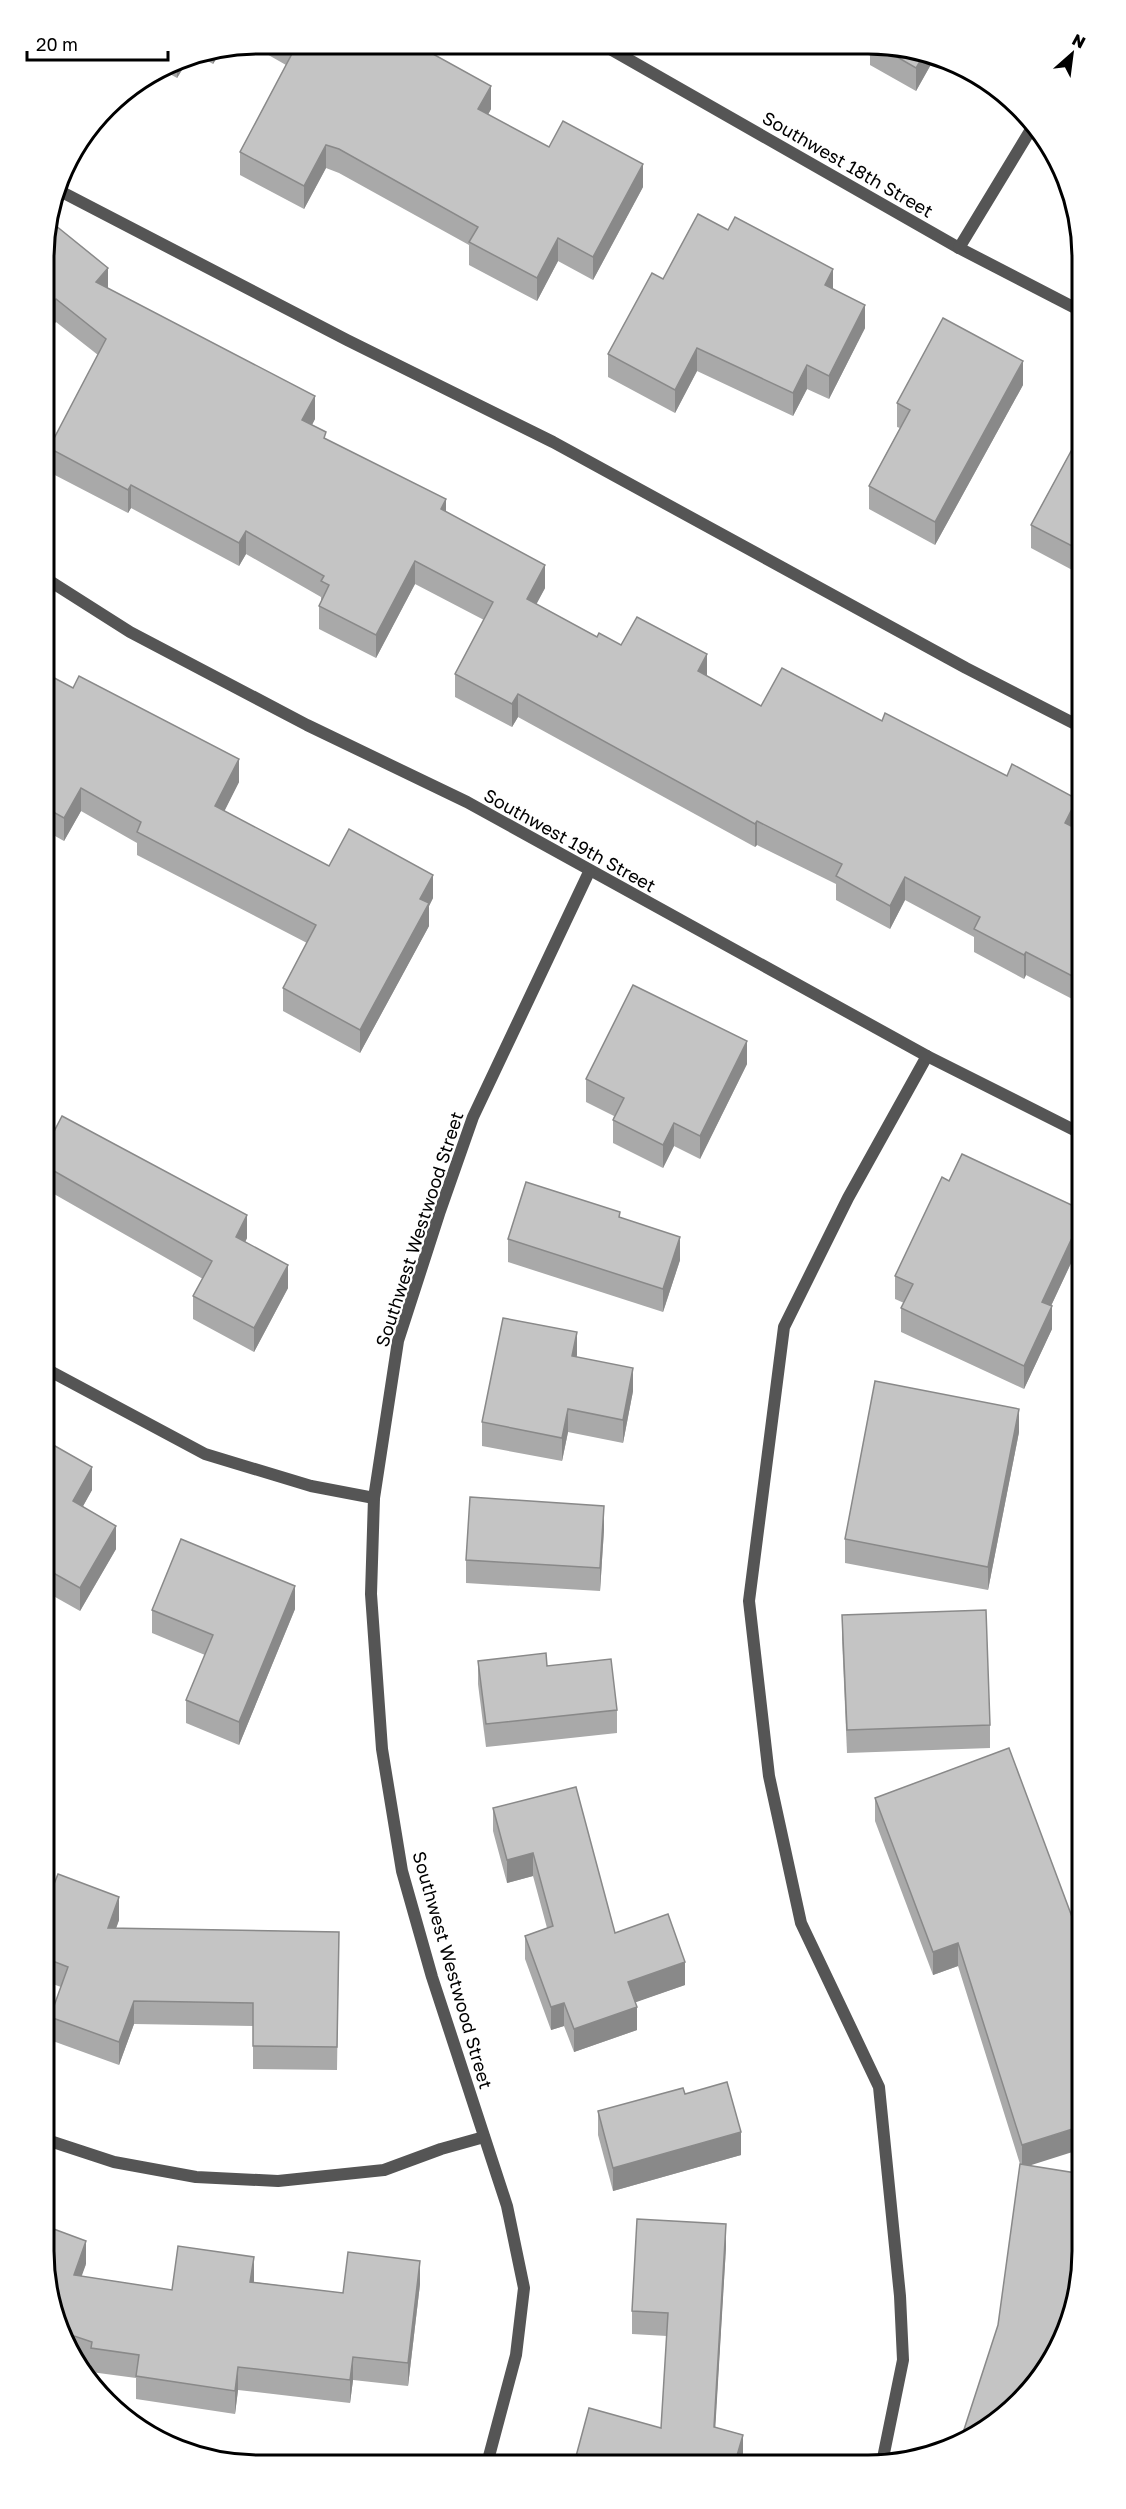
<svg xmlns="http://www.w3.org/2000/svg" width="1126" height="2509" viewBox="0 0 1126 2509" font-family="'Golos Text',sans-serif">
<rect width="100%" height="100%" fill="#fff"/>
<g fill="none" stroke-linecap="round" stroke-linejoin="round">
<g stroke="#555" stroke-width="12">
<path d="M 58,190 L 347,340 L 553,442 L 966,668 L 1077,725"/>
<path d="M 883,2458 L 903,2360 L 900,2296 L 879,2087 L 801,1923 L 769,1776 L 749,1601 L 784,1327 L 848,1198 L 927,1056"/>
</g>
<g stroke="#555" stroke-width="12">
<path d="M 605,46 L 959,248 L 1075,308"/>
<path d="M 959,248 L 1033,126"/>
<path d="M 45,578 L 130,632 L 307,725 L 467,802 L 927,1056 L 1078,1132"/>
<path d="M 48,1370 L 205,1454 L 311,1486 L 374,1498"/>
<path d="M 50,2141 L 114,2162 L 196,2177 L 278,2181 L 384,2170 L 441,2149 L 484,2137"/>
<path d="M 488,2460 L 516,2355 L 524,2288 L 507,2206 L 432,1977 L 402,1871 L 382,1749 L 371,1594 L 374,1498 L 398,1341 L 440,1211 L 473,1117 L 589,872"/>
</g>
</g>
<g fill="#a9a9a9">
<path d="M 258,44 L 415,44 L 491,109 L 488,115 L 549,147 L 643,187 L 593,280 L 558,261 L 537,301 L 469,265 L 469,245 L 339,173 L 326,168 L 304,209 L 240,175 L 240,152 L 286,65 L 251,45 Z"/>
<path d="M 866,47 L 910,48 L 934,59 L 916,91 L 870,65 L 870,49 Z"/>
<path d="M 221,51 L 213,64 L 197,55 Z"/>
<path d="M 190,57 L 177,78 L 161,69 L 176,60 Z"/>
<path d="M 44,243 L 108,288 L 315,419 L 312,425 L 326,439 L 446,512 L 545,588 L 536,604 L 597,637 L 707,676 L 761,706 L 1077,829 L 1078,1002 L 1026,975 L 1024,979 L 974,952 L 974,937 L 905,900 L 890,929 L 836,900 L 836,884 L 757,845 L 755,847 L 518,717 L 512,727 L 455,697 L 455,674 L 484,620 L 415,584 L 376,658 L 319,629 L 319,606 L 321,602 L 321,597 L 246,554 L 239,566 L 131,508 L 128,513 L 49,472 L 49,448 L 98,355 L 56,322 Z"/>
<path d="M 663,279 L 833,289 L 865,328 L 829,399 L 807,389 L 793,416 L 697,371 L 675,413 L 608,377 L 608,354 Z"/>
<path d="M 1023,385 L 935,545 L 869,509 L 869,486 L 900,428 L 897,427 L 897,403 Z"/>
<path d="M 1076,442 L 1076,572 L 1031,548 L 1031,525 Z"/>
<path d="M 45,673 L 239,782 L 224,811 L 329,866 L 433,898 L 429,906 L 429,926 L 360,1053 L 283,1011 L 283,988 L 307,943 L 137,855 L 137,843 L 81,811 L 64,841 L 46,831 Z"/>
<path d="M 747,1064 L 700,1159 L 674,1146 L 663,1168 L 613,1143 L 613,1120 L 614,1116 L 586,1102 L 586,1079 Z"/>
<path d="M 47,1145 L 247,1238 L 245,1242 L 288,1288 L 254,1352 L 193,1319 L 193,1296 L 203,1279 L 47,1190 Z"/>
<path d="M 620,1218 L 680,1260 L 663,1312 L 508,1262 L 508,1239 Z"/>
<path d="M 1079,1246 L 1051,1306 L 1052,1329 L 1024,1389 L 901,1332 L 901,1308 L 904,1303 L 895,1299 L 895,1276 Z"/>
<path d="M 577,1355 L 576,1357 L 633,1391 L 623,1443 L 568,1432 L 562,1461 L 482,1446 L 482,1422 Z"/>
<path d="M 1019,1432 L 988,1590 L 845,1563 L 845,1539 Z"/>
<path d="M 48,1442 L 92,1490 L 83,1506 L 116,1549 L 80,1611 L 48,1593 Z"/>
<path d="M 604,1529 L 600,1591 L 466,1583 L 466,1560 Z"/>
<path d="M 295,1609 L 239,1745 L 186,1723 L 186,1700 L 205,1655 L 152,1633 L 152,1610 Z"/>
<path d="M 842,1615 L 990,1725 L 990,1748 L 847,1753 L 842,1638 Z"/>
<path d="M 478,1661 L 547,1666 L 617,1710 L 617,1733 L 486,1747 L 478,1684 Z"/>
<path d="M 1009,1748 L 1030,2166 L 1020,2164 L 958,1966 L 933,1975 L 875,1821 L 875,1798 Z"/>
<path d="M 493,1808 L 615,1933 L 685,1985 L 635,2002 L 637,2030 L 574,2052 L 564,2026 L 551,2030 L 525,1959 L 525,1936 L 547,1928 L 533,1876 L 507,1883 L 493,1831 Z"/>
<path d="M 50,1894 L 119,1920 L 116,1928 L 339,1932 L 337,2070 L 253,2069 L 253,2026 L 134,2024 L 119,2065 L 50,2040 L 50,2017 L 61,1987 L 50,1983 Z"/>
<path d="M 685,2094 L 741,2155 L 613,2191 L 598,2135 L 598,2111 Z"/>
<path d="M 726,2247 L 715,2427 L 743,2435 L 743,2459 L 575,2460 L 661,2428 L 667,2336 L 632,2334 L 632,2311 Z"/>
<path d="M 86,2264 L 81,2276 L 172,2290 L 253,2282 L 343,2293 L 420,2284 L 408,2386 L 353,2380 L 350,2403 L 238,2390 L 235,2414 L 136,2399 L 136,2378 L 91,2372 L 91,2365 L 75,2359 L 51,2307 Z"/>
</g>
<g fill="#898989">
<path d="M 221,51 L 213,64 L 213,52 Z"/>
<path d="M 924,54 L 934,59 L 916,91 L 916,68 Z"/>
<path d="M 190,57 L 177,78 L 177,59 Z"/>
<path d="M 491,86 L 491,109 L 478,132 L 478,109 Z"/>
<path d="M 326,145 L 326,168 L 304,209 L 304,186 Z"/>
<path d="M 643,164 L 643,187 L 593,280 L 593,257 Z"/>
<path d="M 558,238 L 558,261 L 537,301 L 537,278 Z"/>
<path d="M 108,268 L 108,291 L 96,282 Z"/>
<path d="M 833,269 L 833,292 L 825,285 Z"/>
<path d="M 56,299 L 56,322 L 44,337 L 44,314 Z"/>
<path d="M 865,305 L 865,328 L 829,399 L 829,376 Z"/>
<path d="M 697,348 L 697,371 L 675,413 L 675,390 Z"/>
<path d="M 1023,361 L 1023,385 L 935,545 L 935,522 Z"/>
<path d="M 807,365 L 807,389 L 793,416 L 793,393 Z"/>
<path d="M 315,396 L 315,419 L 302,443 L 302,420 Z"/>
<path d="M 131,485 L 131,508 L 128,513 L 128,490 Z"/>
<path d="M 446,499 L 446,523 L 441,509 Z"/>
<path d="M 246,531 L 246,554 L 239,566 L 239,543 Z"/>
<path d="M 415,561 L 415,584 L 376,658 L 376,635 Z"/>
<path d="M 545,565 L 545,588 L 527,622 L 527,599 Z"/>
<path d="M 707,654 L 707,678 L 698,671 Z"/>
<path d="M 518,694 L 518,717 L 512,727 L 512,704 Z"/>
<path d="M 239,759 L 239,782 L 215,830 L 215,806 Z"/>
<path d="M 81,788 L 81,811 L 64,841 L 64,818 Z"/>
<path d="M 1077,800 L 1077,823 L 1065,846 L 1065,823 Z"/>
<path d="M 757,821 L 757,845 L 755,847 L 755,824 Z"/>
<path d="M 433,875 L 433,898 L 429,906 L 429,926 L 360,1053 L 360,1030 L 420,899 Z"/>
<path d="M 905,877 L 905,900 L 890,929 L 890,906 Z"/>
<path d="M 1026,952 L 1026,975 L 1024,979 L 1024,955 Z"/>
<path d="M 747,1041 L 747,1064 L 700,1159 L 700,1136 Z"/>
<path d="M 674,1123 L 674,1146 L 663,1168 L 663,1145 Z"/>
<path d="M 247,1215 L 247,1238 L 236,1260 L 236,1237 Z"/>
<path d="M 1079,1223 L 1079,1246 L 1042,1325 L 1042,1302 Z"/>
<path d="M 680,1237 L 680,1260 L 663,1312 L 663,1289 Z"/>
<path d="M 288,1265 L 288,1288 L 254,1352 L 254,1328 Z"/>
<path d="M 1052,1306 L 1052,1329 L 1024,1389 L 1024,1366 Z"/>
<path d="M 577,1332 L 577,1355 L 572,1379 L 572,1356 Z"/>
<path d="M 633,1368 L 633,1391 L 623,1443 L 623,1420 Z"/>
<path d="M 568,1409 L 568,1432 L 562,1461 L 562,1438 Z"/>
<path d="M 1019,1409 L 1019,1432 L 988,1590 L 988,1567 Z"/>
<path d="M 92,1467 L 92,1490 L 73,1524 L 73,1501 Z"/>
<path d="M 604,1506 L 604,1529 L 600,1591 L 600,1568 Z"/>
<path d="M 116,1526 L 116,1549 L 80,1611 L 80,1588 Z"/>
<path d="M 295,1586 L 295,1609 L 239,1745 L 239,1722 Z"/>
<path d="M 533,1853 L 533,1876 L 507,1883 L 507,1860 Z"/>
<path d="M 119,1897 L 119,1920 L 108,1951 L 108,1928 Z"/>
<path d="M 958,1943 L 958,1966 L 933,1975 L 933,1952 Z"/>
<path d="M 685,1962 L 685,1985 L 628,2005 L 628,1982 Z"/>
<path d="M 134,2001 L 134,2024 L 119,2065 L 119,2042 Z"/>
<path d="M 564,2003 L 564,2026 L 551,2030 L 551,2007 Z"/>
<path d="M 637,2007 L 637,2030 L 574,2052 L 574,2029 Z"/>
<path d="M 1082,2126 L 1082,2149 L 1022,2168 L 1022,2145 Z"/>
<path d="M 741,2132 L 741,2155 L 613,2191 L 613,2168 Z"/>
<path d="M 726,2224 L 726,2247 L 714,2450 L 714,2427 Z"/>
<path d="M 86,2241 L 86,2264 L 74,2298 L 74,2275 Z"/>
<path d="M 254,2257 L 254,2281 L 250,2305 L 250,2282 Z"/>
<path d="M 420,2261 L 420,2284 L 408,2386 L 408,2363 Z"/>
<path d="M 353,2357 L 353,2380 L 350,2403 L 350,2380 Z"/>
<path d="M 238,2367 L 238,2390 L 235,2414 L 235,2391 Z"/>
<path d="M 743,2435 L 743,2459 L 736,2459 Z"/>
</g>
<g fill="#c4c4c4" stroke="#898989" stroke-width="1.5">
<path d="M 289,44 L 415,44 L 491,86 L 478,109 L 549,147 L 563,121 L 643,164 L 593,257 L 558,238 L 537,278 L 469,242 L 478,227 L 339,149 L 326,145 L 304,186 L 240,152 L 295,48 Z"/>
<path d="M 880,47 L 910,48 L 924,54 L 916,68 Z"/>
<path d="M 698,214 L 728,230 L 735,217 L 833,269 L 825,285 L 865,305 L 829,376 L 807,365 L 793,393 L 697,348 L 675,390 L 608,354 L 652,273 L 663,279 Z"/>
<path d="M 50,221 L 108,268 L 96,282 L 315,396 L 302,420 L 326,432 L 324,438 L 446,499 L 441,509 L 545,565 L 527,599 L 597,637 L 599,633 L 621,645 L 637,617 L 707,654 L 698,671 L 761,706 L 782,668 L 882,721 L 885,713 L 1007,776 L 1012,764 L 1077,799 L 1065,823 L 1077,829 L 1078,979 L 1026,952 L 1024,955 L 974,929 L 980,917 L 905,877 L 890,906 L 836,876 L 842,864 L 757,821 L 755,824 L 518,694 L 512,704 L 455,674 L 493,602 L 415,561 L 376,635 L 319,606 L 329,585 L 321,581 L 324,576 L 246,531 L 239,543 L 131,485 L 128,490 L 49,448 L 106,339 L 56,299 L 44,314 L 44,243 Z"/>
<path d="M 943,318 L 1023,361 L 935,522 L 869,486 L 910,410 L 897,403 Z"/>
<path d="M 1076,442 L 1076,548 L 1031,525 Z"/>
<path d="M 45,673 L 73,688 L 79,676 L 239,759 L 215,806 L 329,866 L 349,829 L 433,875 L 420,899 L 429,903 L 360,1030 L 283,988 L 316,925 L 137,832 L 141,822 L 81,788 L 64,818 L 46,808 Z"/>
<path d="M 633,985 L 747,1041 L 700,1136 L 674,1123 L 663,1145 L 613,1120 L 624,1098 L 586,1079 Z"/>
<path d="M 62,1116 L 247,1215 L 236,1237 L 288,1265 L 254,1328 L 193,1296 L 212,1261 L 47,1167 L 47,1145 Z"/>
<path d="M 962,1154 L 1078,1208 L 1079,1223 L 1042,1302 L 1052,1306 L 1024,1366 L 901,1308 L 913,1284 L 895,1276 L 942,1177 L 949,1181 Z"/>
<path d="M 526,1182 L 620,1212 L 619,1217 L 680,1237 L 663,1289 L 508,1239 Z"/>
<path d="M 503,1318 L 577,1332 L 572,1356 L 633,1368 L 623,1420 L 568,1409 L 562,1438 L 482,1422 Z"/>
<path d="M 875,1381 L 1019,1409 L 988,1567 L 845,1539 Z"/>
<path d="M 48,1442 L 92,1467 L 73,1501 L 116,1526 L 80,1588 L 48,1570 Z"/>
<path d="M 470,1497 L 604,1506 L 600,1568 L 466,1560 Z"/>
<path d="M 181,1539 L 295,1586 L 239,1722 L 186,1700 L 213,1635 L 152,1610 Z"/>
<path d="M 986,1610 L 990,1725 L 847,1730 L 842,1615 Z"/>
<path d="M 546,1653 L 547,1666 L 611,1659 L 617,1710 L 486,1724 L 478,1661 Z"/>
<path d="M 1009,1748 L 1081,1941 L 1082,2126 L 1022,2145 L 958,1943 L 933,1952 L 875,1798 Z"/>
<path d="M 576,1787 L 615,1933 L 668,1914 L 685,1962 L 628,1982 L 637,2007 L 574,2029 L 564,2003 L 551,2007 L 525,1936 L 553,1926 L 533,1853 L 507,1860 L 493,1808 Z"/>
<path d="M 58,1874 L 119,1897 L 108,1928 L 339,1932 L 337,2047 L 253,2046 L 253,2003 L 134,2001 L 119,2042 L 50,2017 L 68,1967 L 50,1960 L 50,1894 Z"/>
<path d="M 727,2082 L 741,2132 L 613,2168 L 598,2111 L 683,2088 L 685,2094 Z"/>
<path d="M 1020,2164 L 1082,2174 L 1082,2266 L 1066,2333 L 1038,2382 L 987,2430 L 960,2442 L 998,2325 Z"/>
<path d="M 637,2219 L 726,2224 L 714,2427 L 743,2435 L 736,2459 L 575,2460 L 589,2408 L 661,2428 L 668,2313 L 632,2311 Z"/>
<path d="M 51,2228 L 86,2241 L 74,2275 L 172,2290 L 178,2246 L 254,2257 L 250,2282 L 343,2293 L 348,2252 L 420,2261 L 408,2363 L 353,2357 L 350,2380 L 238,2367 L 235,2391 L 136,2376 L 139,2355 L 91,2348 L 92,2342 L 62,2332 L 51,2307 Z"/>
</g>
<g text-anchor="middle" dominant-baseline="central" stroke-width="4.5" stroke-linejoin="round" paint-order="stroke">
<g font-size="18" fill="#000" stroke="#fff">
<text transform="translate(848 164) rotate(30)">Southwest 18th Street</text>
<text transform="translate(570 840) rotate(29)">Southwest 19th Street</text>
<text transform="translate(419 1229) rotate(-72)">Southwest Westwood Street</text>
<text transform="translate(453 1970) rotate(74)">Southwest Westwood Street</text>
</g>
</g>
<path d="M0 0H1126V2509H0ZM258 54H868A204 204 0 0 1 1072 258V2251A204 204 0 0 1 868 2455H258A204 204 0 0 1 54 2251V258A204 204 0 0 1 258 54Z" fill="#fff" fill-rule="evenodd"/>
<path fill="none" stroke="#000" stroke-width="3" d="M258 54H868A204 204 0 0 1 1072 258V2251A204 204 0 0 1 868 2455H258A204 204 0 0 1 54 2251V258A204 204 0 0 1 258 54Z"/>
<g transform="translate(1072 54) rotate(28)" stroke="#ffffff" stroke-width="4.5" paint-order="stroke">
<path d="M0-4.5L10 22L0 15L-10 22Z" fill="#000000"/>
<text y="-9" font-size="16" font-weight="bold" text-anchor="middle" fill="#000000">N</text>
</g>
<path d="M27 51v9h141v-9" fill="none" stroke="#000000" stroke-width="3"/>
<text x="36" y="51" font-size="18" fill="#000000" stroke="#ffffff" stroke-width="4.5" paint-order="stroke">20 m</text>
</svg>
